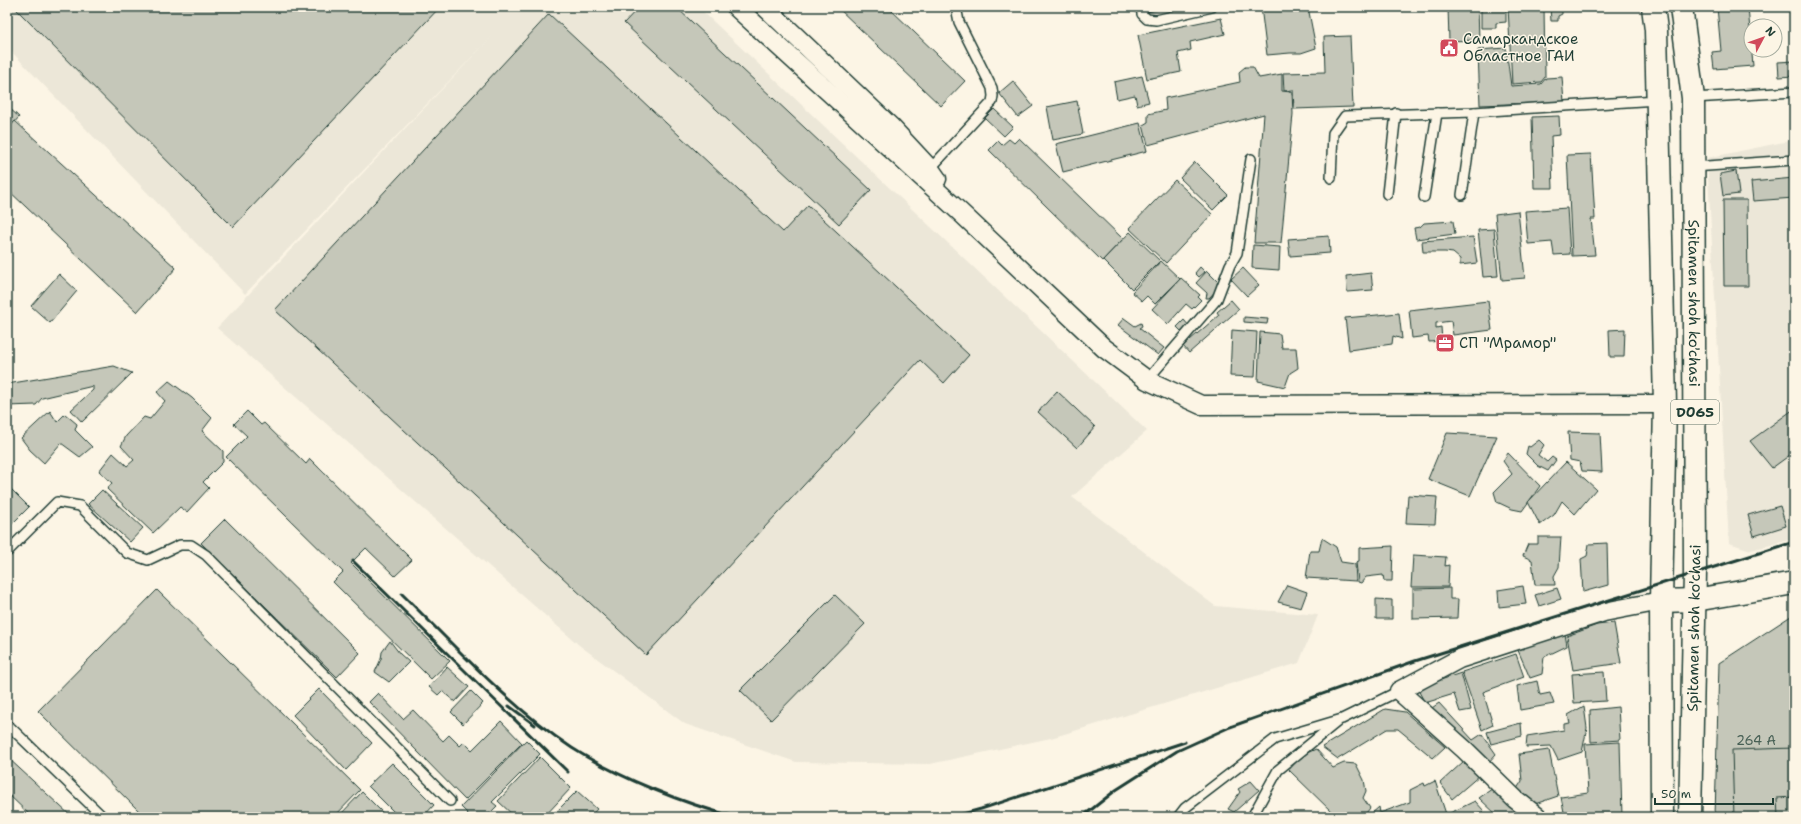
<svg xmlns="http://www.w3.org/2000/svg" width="1801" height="824" viewBox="0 0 1801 824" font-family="'Shantell Sans',sans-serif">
<rect width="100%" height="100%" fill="#fcf5e5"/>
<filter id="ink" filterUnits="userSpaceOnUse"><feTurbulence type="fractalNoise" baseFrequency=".025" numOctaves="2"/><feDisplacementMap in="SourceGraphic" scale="8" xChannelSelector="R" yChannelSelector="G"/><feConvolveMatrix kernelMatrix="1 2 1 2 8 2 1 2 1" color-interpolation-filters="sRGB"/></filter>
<g filter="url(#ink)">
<g fill="#ece7d8">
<path d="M 7,7 L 698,7 L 1147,431 L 1072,497 L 1215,606 L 1318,615 L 1299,663 L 1051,738 L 930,764 L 796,762 L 685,724 L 579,645 L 217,328 L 495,33 L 245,294 L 7,47 Z"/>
<path d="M 1794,140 L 1794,539 L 1751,550 L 1729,543 L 1707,158 Z"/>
</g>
<g fill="#c5c7b9" stroke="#1f3d34">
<path d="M 14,7 L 440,7 L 233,227 Z"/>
<path d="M 639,7 L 676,7 L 871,190 L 839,224 L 624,23 Z"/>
<path d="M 837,7 L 888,7 L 965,81 L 941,106 Z"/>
<path d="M 1146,7 L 1170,7 L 1147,12 Z"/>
<path d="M 1261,7 L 1308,7 L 1316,48 L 1301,53 L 1290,53 L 1267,55 Z"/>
<path d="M 1448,7 L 1478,7 L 1479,40 L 1449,41 Z"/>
<path d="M 1481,7 L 1506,7 L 1506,22 L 1496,23 L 1496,28 L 1481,28 Z"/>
<path d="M 1508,7 L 1544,7 L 1545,77 L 1541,82 L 1512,84 Z"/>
<path d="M 1550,7 L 1560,7 L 1562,10 L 1562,14 L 1558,16 L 1558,21 L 1551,21 Z"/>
<path d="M 1717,7 L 1748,7 L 1753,66 L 1714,69 L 1712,52 L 1721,51 Z"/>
<path d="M 549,14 L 783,232 L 808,205 L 969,355 L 944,383 L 920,360 L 646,655 L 275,310 Z"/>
<path d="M 1221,18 L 1225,34 L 1190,42 L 1191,50 L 1178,53 L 1181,72 L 1147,79 L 1138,35 Z"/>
<path d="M 1350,36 L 1353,107 L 1294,109 L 1293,90 L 1284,91 L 1283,73 L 1325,72 L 1324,37 Z"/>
<path d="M 1506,48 L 1511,86 L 1541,84 L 1546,78 L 1562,77 L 1564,102 L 1480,105 L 1478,50 Z"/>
<path d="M 1794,61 L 1794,76 L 1779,77 L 1778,62 Z"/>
<path d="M 1245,67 L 1253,67 L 1259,78 L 1282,74 L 1282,91 L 1292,92 L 1293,114 L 1281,243 L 1254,243 L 1264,114 L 1148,145 L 1143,125 L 1148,122 L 1148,114 L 1166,110 L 1165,98 L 1240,82 L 1239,72 Z"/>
<path d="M 1142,76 L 1149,102 L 1137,105 L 1135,95 L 1117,99 L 1114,82 Z"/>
<path d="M 1013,81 L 1033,106 L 1018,117 L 999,93 Z"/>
<path d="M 1077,101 L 1083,134 L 1053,140 L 1047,107 Z"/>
<path d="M 7,106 L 19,117 L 7,131 Z"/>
<path d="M 994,109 L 1013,127 L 1004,136 L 985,118 Z"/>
<path d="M 1559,116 L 1560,135 L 1551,136 L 1553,188 L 1534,188 L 1532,117 Z"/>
<path d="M 15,121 L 176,268 L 137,312 L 7,189 L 7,130 Z"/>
<path d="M 1140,123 L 1147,151 L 1063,172 L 1056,144 Z"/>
<path d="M 1019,138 L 1123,239 L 1102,261 L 989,150 L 998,141 L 1002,145 L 1009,139 L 1014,143 Z"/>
<path d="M 1591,154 L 1595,219 L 1591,219 L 1595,255 L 1572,256 L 1567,155 Z"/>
<path d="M 1195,162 L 1228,195 L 1213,210 L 1180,178 Z"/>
<path d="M 1736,171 L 1739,194 L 1723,196 L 1720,174 Z"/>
<path d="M 1794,178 L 1794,198 L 1753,201 L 1751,182 Z"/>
<path d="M 1175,180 L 1212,214 L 1166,263 L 1129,228 Z"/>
<path d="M 1723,200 L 1747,200 L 1748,286 L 1724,286 Z"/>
<path d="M 1567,208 L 1570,254 L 1554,255 L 1552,242 L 1528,244 L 1525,211 Z"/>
<path d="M 1518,211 L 1525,278 L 1502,280 L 1495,214 Z"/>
<path d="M 1453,221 L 1455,234 L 1416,239 L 1414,228 L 1420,227 L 1424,223 Z"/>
<path d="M 1494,229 L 1498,276 L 1483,277 L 1478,230 Z"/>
<path d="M 1130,232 L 1160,261 L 1132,289 L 1103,260 Z"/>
<path d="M 1329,236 L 1330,253 L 1290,256 L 1288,239 Z"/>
<path d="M 1473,237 L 1477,263 L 1460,265 L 1460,259 L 1453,253 L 1445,252 L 1423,252 L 1422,241 Z"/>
<path d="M 1253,245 L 1280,247 L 1279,270 L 1252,268 Z"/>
<path d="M 1161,261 L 1180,279 L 1155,304 L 1147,296 L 1142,301 L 1132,292 Z"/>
<path d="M 1200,267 L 1205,272 L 1199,277 L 1195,273 Z"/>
<path d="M 1243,268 L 1259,285 L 1247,296 L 1231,279 Z"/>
<path d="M 1207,271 L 1221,285 L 1209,298 L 1206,298 L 1207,293 L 1196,283 Z"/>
<path d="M 1371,273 L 1373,290 L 1347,292 L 1346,276 Z"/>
<path d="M 59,274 L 77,291 L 50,323 L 31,306 Z"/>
<path d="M 1181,278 L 1200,295 L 1198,297 L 1201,300 L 1192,309 L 1186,304 L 1168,324 L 1152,309 Z"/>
<path d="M 1231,300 L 1239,309 L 1189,353 L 1183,346 L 1219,315 L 1217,312 Z"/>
<path d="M 1488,301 L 1492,330 L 1453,335 L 1451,321 L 1436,323 L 1436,328 L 1441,327 L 1442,341 L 1429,342 L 1428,336 L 1412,338 L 1409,310 Z"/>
<path d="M 1399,313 L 1402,339 L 1393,336 L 1392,344 L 1349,350 L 1345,318 Z"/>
<path d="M 1244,317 L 1268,319 L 1267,324 L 1244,322 Z"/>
<path d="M 1124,318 L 1135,326 L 1141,323 L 1142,326 L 1139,328 L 1164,348 L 1158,355 L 1118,325 Z"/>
<path d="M 1184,320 L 1190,327 L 1183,333 L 1177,327 Z"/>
<path d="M 1625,329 L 1624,357 L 1610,357 L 1609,330 Z"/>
<path d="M 1232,330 L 1257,332 L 1255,377 L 1230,376 Z"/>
<path d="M 1260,332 L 1280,334 L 1282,348 L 1296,348 L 1298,368 L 1290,373 L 1285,387 L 1258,381 Z"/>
<path d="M 114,366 L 132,373 L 82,422 L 71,410 L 93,390 L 93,386 L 42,398 L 36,405 L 7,406 L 7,384 Z"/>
<path d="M 169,381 L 192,398 L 212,418 L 202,431 L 223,451 L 223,462 L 203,482 L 209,488 L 187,512 L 180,507 L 153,533 L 107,489 L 112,483 L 99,471 L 113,453 L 127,466 L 134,460 L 121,446 L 126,436 L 144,417 L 150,419 L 165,401 L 157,392 Z"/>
<path d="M 1057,391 L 1095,427 L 1077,448 L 1038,412 Z"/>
<path d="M 1794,409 L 1794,452 L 1772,468 L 1750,441 Z"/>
<path d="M 50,411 L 57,422 L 65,414 L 77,424 L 75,430 L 92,447 L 80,457 L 61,443 L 44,463 L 30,450 L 21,438 Z"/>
<path d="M 247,411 L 261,425 L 264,423 L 306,464 L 310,459 L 412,560 L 395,576 L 366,548 L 351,563 L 450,661 L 431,679 L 333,582 L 343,572 L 226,457 L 247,436 L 234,424 Z"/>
<path d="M 1568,432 L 1600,433 L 1602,472 L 1582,471 L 1580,462 L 1570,460 Z"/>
<path d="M 1447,433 L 1497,436 L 1470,496 L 1428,479 Z"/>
<path d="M 1539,440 L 1544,445 L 1538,455 L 1547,462 L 1552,457 L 1556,460 L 1548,471 L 1538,466 L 1526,454 L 1528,446 L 1530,447 Z"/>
<path d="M 1508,453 L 1540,486 L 1522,511 L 1512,509 L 1497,502 L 1494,492 L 1512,474 L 1503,461 Z"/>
<path d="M 1566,462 L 1596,489 L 1575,514 L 1562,501 L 1554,515 L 1540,525 L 1528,502 Z"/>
<path d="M 7,485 L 29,507 L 7,529 Z"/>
<path d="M 102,490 L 143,528 L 130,542 L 88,504 Z"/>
<path d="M 1408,495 L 1437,497 L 1435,524 L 1406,523 Z"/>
<path d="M 1780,506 L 1786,526 L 1754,536 L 1748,515 Z"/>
<path d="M 225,519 L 360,653 L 337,677 L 201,543 Z"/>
<path d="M 1538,537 L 1561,537 L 1559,567 L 1554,576 L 1555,585 L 1535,585 L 1532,560 L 1523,556 L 1528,544 L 1538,544 Z"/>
<path d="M 1322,538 L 1336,547 L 1341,562 L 1355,564 L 1356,581 L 1306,578 L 1310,551 L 1319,551 Z"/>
<path d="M 1607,543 L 1608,585 L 1583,592 L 1581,559 L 1587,556 L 1589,544 Z"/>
<path d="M 1393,546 L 1392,581 L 1384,581 L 1383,575 L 1366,577 L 1361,583 L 1358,582 L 1356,562 L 1359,561 L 1359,548 Z"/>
<path d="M 1413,555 L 1446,557 L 1445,566 L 1449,565 L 1448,587 L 1411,587 Z"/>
<path d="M 1287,585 L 1307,592 L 1301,608 L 1278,602 Z"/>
<path d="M 1523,586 L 1526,604 L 1499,607 L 1498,590 Z"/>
<path d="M 1450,588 L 1450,599 L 1458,599 L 1457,618 L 1413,619 L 1413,589 Z"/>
<path d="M 1557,588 L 1561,599 L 1539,606 L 1535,595 Z"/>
<path d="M 157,590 L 360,790 L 334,817 L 145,817 L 38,711 Z"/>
<path d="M 835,595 L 865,624 L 771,720 L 740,690 Z"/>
<path d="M 1376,599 L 1392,600 L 1392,619 L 1376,619 Z"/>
<path d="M 1794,614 L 1794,817 L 1715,817 L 1719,663 Z"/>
<path d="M 1614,623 L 1621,663 L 1573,670 L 1567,636 L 1597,625 Z"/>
<path d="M 1565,634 L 1567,646 L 1544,657 L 1542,674 L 1530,678 L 1517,648 Z"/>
<path d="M 390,641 L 400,654 L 409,662 L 389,682 L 375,672 L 381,659 L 382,652 Z"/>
<path d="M 1516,654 L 1524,677 L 1483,692 L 1493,725 L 1482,730 L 1462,672 Z"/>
<path d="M 447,667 L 469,687 L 455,702 L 442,691 L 438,695 L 429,687 Z"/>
<path d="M 1604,672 L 1606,701 L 1574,703 L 1572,674 Z"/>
<path d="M 1461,673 L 1471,710 L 1460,712 L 1454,694 L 1425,703 L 1417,688 Z"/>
<path d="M 1537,681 L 1540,695 L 1550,693 L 1554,704 L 1520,710 L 1517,686 Z"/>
<path d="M 319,689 L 372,743 L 346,770 L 293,715 Z"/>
<path d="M 471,691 L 483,703 L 463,724 L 451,712 Z"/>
<path d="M 378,693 L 403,719 L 413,710 L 443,741 L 449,735 L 460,746 L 464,742 L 472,750 L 501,721 L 522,743 L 465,800 L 369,702 Z"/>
<path d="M 1439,703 L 1473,740 L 1482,734 L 1496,754 L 1488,763 L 1429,710 Z"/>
<path d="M 1584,706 L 1587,728 L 1582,752 L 1558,760 L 1551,746 L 1526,747 L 1527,736 L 1564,730 L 1564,724 L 1570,723 L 1568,715 Z"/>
<path d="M 1618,707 L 1620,740 L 1591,742 L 1590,710 Z"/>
<path d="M 1385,709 L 1405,712 L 1445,747 L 1433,758 L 1398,729 L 1387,729 L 1338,759 L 1322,747 Z"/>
<path d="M 1521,723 L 1522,736 L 1491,744 L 1487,732 Z"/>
<path d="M 526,740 L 540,754 L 492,802 L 497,806 L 486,817 L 471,817 L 461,807 Z"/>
<path d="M 1620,742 L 1622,817 L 1565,817 L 1561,797 L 1588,793 L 1585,744 Z"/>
<path d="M 1794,748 L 1794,797 L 1777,798 L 1778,817 L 1734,817 L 1732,750 Z"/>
<path d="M 1316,749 L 1333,768 L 1344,763 L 1356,764 L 1364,780 L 1366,791 L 1363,798 L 1370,808 L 1363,817 L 1337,817 L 1289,770 L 1302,755 Z"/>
<path d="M 1549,750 L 1558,796 L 1532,805 L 1516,790 L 1522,781 L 1519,754 Z"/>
<path d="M 7,757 L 72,817 L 32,817 L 7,793 Z"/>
<path d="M 540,757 L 571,788 L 544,817 L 515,817 L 498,801 Z"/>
<path d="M 1464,761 L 1480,775 L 1452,799 L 1440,783 Z"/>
<path d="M 392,763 L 434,805 L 423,817 L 399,817 L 368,786 Z"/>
<path d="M 1251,781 L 1259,790 L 1234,812 L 1228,809 L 1240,792 L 1238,789 Z"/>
<path d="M 1435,781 L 1447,817 L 1370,817 L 1370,815 L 1379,807 L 1380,813 L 1410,802 L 1410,790 L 1424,783 L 1425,786 Z"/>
<path d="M 1496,786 L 1529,817 L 1499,817 L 1479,798 Z"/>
<path d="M 577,791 L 597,809 L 590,817 L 551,817 Z"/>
<path d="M 362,792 L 387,817 L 338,817 Z"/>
<path d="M 1475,801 L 1484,811 L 1473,817 L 1454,817 L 1450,813 Z"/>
</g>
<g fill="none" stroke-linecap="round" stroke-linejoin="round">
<defs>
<g id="service">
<path d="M 1141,7 L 1142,14 L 1147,19 L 1156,20 L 1212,7"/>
<path d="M 1693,98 L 1794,92"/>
<path d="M 1693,167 L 1794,160"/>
<path d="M 930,169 L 992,102 L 993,96 L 992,88 L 959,22 L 956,7"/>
<path d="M 1331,178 L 1333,133 L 1345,116 L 1474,112 L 1657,100"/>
<path d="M 1387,194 L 1396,113"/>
<path d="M 1462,195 L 1474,112"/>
<path d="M 1424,197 L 1437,113"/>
<path d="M 1147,380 L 1217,299 L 1230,265 L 1237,253 L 1251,159"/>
<path d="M 7,552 L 57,502 L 80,506 L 127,553 L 148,560 L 180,545 L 191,545 L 206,555 L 450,801"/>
<path d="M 7,724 L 103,817"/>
<path d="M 1178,817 L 1185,808 L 1275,739 L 1342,719 L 1399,691"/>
<path d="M 1252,817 L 1278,770 L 1337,722"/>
</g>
<g id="minor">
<path d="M 736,7 L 960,212 L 1104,348 L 1147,380 L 1201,405 L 1665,404"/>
<path d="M 765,7 L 890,126 L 930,169 L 937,179"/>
<path d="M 1538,817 L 1515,799 L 1465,750 L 1399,691 L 1459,659 L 1604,612 L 1661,601"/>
</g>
<path id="tertiary" d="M 1661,601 L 1695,600 L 1794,583"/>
<g id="primary">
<path d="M 1653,7 L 1656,30 L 1665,404 L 1661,601 L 1662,817"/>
<path id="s1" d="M 1681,7 L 1693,98 L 1695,572 L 1690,817"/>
</g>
</defs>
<use href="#service" stroke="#1f3d34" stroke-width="12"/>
<use href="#minor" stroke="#1f3d34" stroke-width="21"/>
<use href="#tertiary" stroke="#1f3d34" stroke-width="25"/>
<use href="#primary" stroke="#1f3d34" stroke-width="25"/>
<use href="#service" stroke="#fcf5e5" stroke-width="9"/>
<use href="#minor" stroke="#fcf5e5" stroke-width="18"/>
<use href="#tertiary" stroke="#fcf5e5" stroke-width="22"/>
<use href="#primary" stroke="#fcf5e5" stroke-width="22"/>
<g stroke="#1f3d34" stroke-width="3">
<path d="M 353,561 L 568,772"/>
<path d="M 402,594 C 456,647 509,706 572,748 C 617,777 684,804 736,817"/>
<path d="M 509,706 L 535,725"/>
<path d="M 952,817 L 981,809 L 1185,742"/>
<path d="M 1082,817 L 1116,790 L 1177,751 L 1230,727 L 1415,661 L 1794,542"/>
</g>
</g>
</g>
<defs>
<symbol id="civic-square" viewBox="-11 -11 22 22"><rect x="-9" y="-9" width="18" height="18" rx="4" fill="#d1495b" stroke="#fcf5e5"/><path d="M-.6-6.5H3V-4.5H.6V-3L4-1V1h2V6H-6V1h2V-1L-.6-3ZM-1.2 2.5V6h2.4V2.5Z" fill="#fff"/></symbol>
<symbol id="office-square" viewBox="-11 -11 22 22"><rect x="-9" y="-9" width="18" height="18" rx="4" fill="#d1495b" stroke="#fcf5e5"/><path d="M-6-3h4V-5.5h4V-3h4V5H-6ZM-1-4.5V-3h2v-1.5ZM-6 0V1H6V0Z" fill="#fff"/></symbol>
</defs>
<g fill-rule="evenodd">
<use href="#civic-square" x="1438" y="37" width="22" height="22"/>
<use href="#office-square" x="1434" y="332" width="22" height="22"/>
</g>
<g text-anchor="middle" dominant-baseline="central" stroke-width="3" stroke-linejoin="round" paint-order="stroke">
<g font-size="13" fill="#486055">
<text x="1756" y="740">264 A</text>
</g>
<rect fill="#fcf5e5" stroke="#617469" stroke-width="1" x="1671" y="400" width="48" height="24" rx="3"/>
<g font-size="14" font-weight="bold" fill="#1f3d34">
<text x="1695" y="412">D065</text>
</g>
<g font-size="15" fill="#1f3d34" stroke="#fcf5e5" text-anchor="start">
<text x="1463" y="39">Самаркандское<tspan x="1463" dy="17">Областное ГАИ</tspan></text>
<text x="1459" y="343">СП "Мрамор"</text>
</g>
<g font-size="15" fill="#1f3d34" stroke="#fcf5e5">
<text stroke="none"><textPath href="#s1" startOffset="297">Spitamen shoh ko'chasi</textPath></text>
<text transform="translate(1694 628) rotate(-89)">Spitamen shoh ko'chasi</text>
</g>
</g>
<rect width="1801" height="824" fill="none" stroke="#fcf5e5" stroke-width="24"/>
<rect x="12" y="12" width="1777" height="800" fill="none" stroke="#1f3d34" stroke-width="1.5" filter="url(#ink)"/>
<g transform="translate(1763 38) rotate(49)"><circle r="19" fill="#fcf5e5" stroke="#a4ab9e"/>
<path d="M0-3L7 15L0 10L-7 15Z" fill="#d1495b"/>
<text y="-6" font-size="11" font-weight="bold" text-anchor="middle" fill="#1f3d34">N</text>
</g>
<path d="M1655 798v6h118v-6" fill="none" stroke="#1f3d34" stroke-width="2"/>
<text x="1661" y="798" font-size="12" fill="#1f3d34" stroke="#fcf5e5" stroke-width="3" paint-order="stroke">50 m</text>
</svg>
